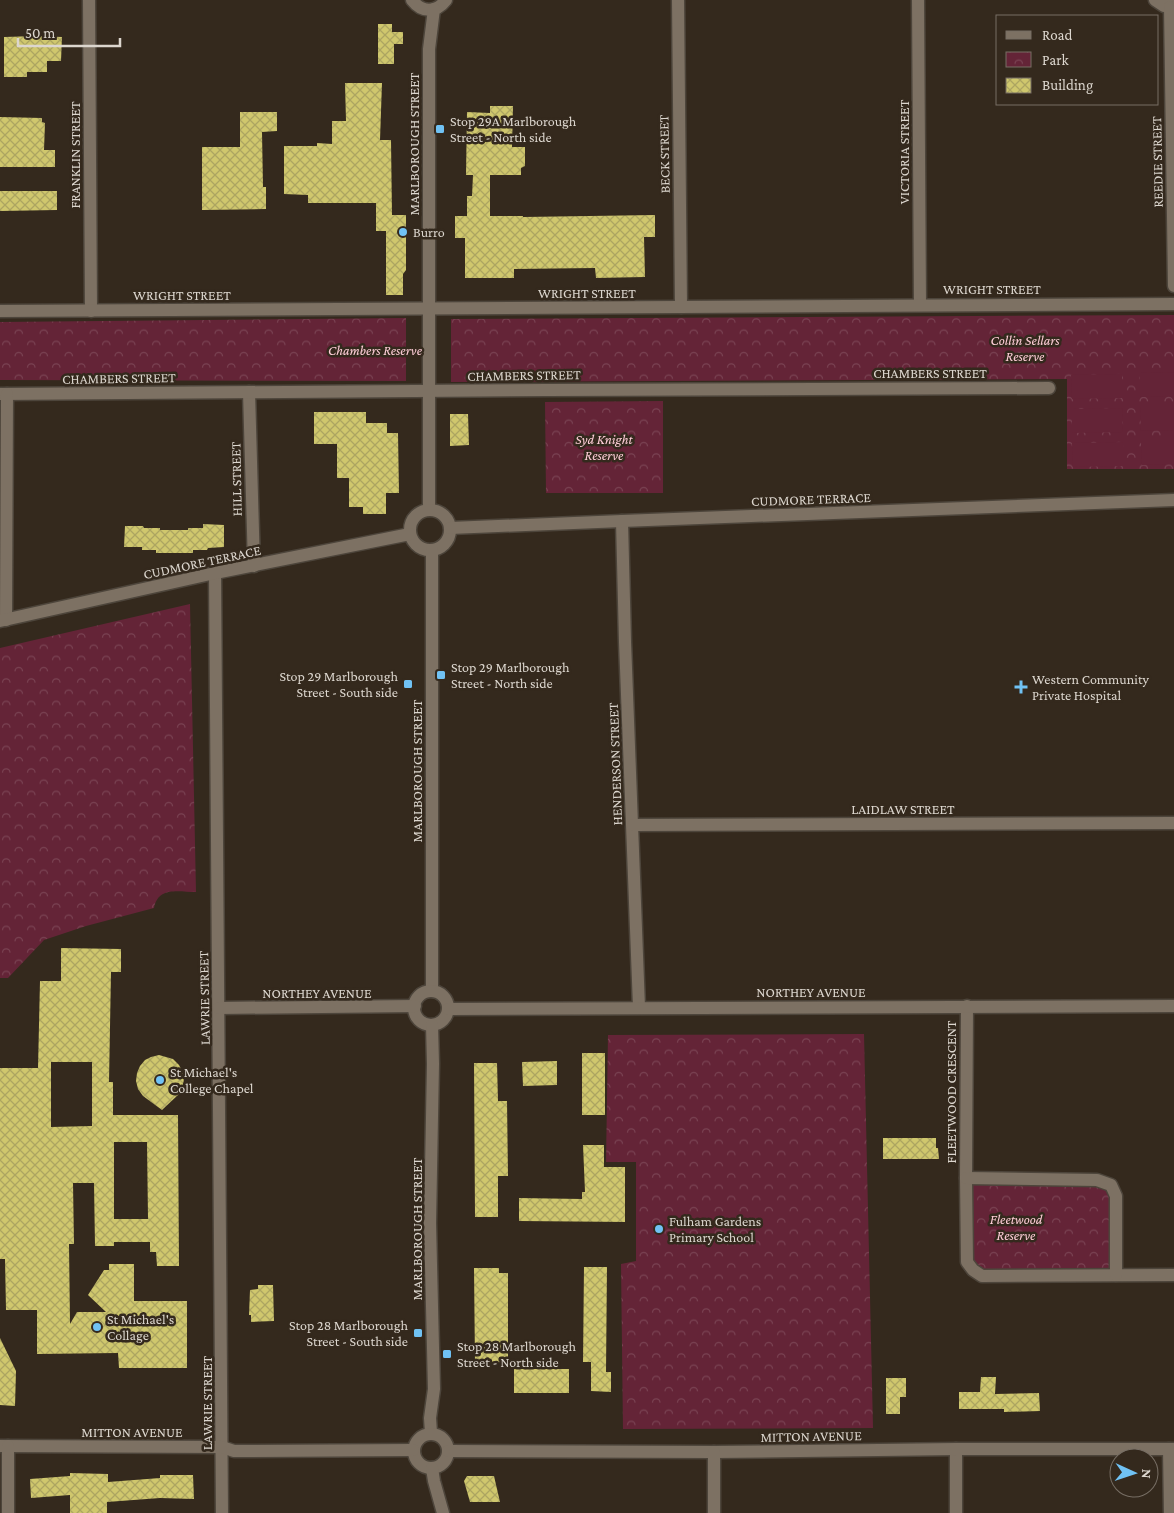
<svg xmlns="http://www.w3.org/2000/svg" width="1174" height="1513" viewBox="0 0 1174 1513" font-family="'Crimson Pro',serif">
<defs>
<pattern id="park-crowns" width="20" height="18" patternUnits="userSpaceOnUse" patternTransform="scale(1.25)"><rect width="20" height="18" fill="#642437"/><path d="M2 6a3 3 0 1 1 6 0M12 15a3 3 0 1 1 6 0" fill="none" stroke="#7a4353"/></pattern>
<pattern id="building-cross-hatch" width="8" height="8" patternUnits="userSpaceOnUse" patternTransform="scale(1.25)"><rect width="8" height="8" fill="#cfc76d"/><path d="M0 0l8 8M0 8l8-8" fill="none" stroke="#aca561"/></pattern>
</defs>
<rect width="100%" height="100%" fill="#34291d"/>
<g fill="url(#park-crowns)">
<path d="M 1174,315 L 1174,469 L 1067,469 L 1067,379 L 451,382 L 451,319 Z"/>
<path d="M 406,318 L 406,381 L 0,380 L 0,322 Z"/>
<path d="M 663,401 L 663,493 L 546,493 L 545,402 Z"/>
<path d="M 190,604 L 196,892 C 179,892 158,886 154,908 L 86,926 L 44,940 L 8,978 L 0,978 L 0,648 Z"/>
<path d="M 864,1034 L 873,1428 L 623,1429 L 621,1264 L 636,1261 L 636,1162 L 606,1162 L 608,1035 Z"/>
<path d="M 970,1182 L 1096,1184 L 1108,1187 L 1111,1197 L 1111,1271 L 984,1271 L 976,1267 L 972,1261 Z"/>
</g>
<g fill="#642437">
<path d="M 1174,372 L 1174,396 L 1140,397 L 1140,373 Z"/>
<path d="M 1122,374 L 1122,398 L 1072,399 L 1071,375 Z"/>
<path d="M 1140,407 L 1174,407 L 1174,430 L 1141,431 Z"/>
<path d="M 1122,408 L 1123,432 L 1072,433 L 1072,409 Z"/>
<path d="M 1141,441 L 1174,441 L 1174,464 L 1142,465 Z"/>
<path d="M 1123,442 L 1123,466 L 1073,467 L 1072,443 Z"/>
</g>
<g fill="url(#building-cross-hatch)" fill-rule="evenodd">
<path d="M 378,24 L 392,24 L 392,32 L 403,32 L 403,44 L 394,44 L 394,64 L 378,64 Z"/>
<path d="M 36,36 L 62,37 L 61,61 L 47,61 L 47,72 L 27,72 L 27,77 L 4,77 L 4,37 Z"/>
<path d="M 345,83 L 382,83 L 380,140 L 391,140 L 392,215 L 406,215 L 406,270 L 403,274 L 403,295 L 386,295 L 386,231 L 376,231 L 376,203 L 308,203 L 308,195 L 284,194 L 284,146 L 317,146 L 317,143 L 332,144 L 332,121 L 346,121 Z"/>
<path d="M 490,106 L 513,106 L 512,147 L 525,147 L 525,166 L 521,168 L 521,175 L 490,175 L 490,216 L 523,216 L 523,217 L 655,215 L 655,237 L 644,237 L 645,277 L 596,278 L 595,268 L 514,269 L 514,278 L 465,278 L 465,238 L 455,238 L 455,216 L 467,216 L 467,196 L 472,196 L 473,175 L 466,175 L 467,112 L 490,113 Z"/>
<path d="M 240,112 L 277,112 L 277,131 L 262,132 L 263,187 L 266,187 L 266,209 L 202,210 L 202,147 L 240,147 Z"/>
<path d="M 0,117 L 42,118 L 42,122 L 45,123 L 44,150 L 55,150 L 55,167 L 0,167 Z"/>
<path d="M 0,191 L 57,191 L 57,210 L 0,211 Z"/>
<path d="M 314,412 L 366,412 L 366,423 L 387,423 L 387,433 L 398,433 L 399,493 L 386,493 L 386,514 L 363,514 L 363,507 L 349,507 L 349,478 L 337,478 L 337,444 L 314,444 Z"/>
<path d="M 450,414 L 468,414 L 469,445 L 450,446 Z"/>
<path d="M 203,524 L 224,525 L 224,547 L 208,548 L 207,550 L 193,550 L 193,553 L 156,553 L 156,550 L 142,550 L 142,547 L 124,547 L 125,526 L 143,526 L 144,528 L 160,528 L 160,530 L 188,530 L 188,528 L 203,528 Z"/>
<path d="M 61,948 L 121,949 L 121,972 L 111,972 L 109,1082 L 113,1082 L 113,1115 L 178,1115 L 179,1266 L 157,1266 L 156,1252 L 150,1252 L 150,1242 L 114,1242 L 114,1246 L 95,1246 L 94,1183 L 73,1183 L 74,1244 L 69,1244 L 70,1324 L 77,1312 L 106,1312 L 88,1295 L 104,1270 L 109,1270 L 109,1264 L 134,1264 L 134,1301 L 187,1301 L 187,1368 L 119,1368 L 118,1353 L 37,1354 L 37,1310 L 6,1310 L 5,1259 L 0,1259 L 0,1068 L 38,1068 L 40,981 L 61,981 ZM 51,1062 L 92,1062 L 92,1126 L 51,1127 ZM 114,1142 L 147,1142 L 148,1219 L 114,1219 Z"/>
<rect x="582" y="1053" width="23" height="62"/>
<path d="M 159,1055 L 173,1059 L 179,1065 L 182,1071 L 184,1078 L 183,1086 L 179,1094 L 162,1110 L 143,1096 L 138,1089 L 136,1081 L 137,1073 L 140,1066 L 145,1060 L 151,1057 Z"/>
<path d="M 557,1061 L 557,1085 L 523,1086 L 522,1062 Z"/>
<path d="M 474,1063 L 497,1063 L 498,1101 L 507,1101 L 508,1176 L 498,1176 L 498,1217 L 475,1217 Z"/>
<path d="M 883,1138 L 936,1138 L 936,1148 L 938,1148 L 939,1159 L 883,1159 Z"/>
<path d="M 583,1145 L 604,1145 L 604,1167 L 625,1167 L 625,1222 L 519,1221 L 519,1198 L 582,1199 L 582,1192 L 585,1192 Z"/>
<path d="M 584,1267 L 607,1267 L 606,1372 L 611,1372 L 611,1392 L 591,1391 L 591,1362 L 583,1362 Z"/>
<path d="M 474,1268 L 499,1268 L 499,1273 L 508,1273 L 508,1362 L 475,1363 Z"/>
<path d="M 258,1285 L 273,1285 L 274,1321 L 251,1322 L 251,1315 L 249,1315 L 250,1290 L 258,1289 Z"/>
<path d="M 0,1338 L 16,1371 L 15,1406 L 0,1405 Z"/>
<rect x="514" y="1369" width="55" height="24"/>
<path d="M 981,1377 L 996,1377 L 995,1394 L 1039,1393 L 1040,1411 L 1004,1412 L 1004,1409 L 959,1409 L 959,1392 L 980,1392 Z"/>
<path d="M 886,1378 L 906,1378 L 906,1397 L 900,1397 L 900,1414 L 886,1414 Z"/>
<path d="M 70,1473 L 108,1474 L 108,1482 L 160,1478 L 160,1475 L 193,1475 L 194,1499 L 160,1498 L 107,1502 L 107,1513 L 70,1513 L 70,1495 L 31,1498 L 30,1479 L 70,1476 Z"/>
<path d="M 467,1476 L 494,1476 L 500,1502 L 470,1502 L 464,1481 Z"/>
</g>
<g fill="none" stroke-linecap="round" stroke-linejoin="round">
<defs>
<g id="minor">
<path d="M 89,0 L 91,311"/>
<path d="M 412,0 C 422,13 436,13 446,0"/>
<path d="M 678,0 L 681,307"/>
<path d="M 918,0 L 920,305"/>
<path d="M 1155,0 L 1164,6 L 1174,6"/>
<path d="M 1170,7 L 1174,286"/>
<path d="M 0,311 L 1174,304"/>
<path d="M 249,392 L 254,566"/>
<path d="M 0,394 L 546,390 L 1049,388"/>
<path d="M 429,510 L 429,49 L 434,9"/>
<circle cx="430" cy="530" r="20"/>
<path d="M 622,521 L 625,642 L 639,1007"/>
<path d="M 450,528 L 622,521 L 1174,500"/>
<path d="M 432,550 L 432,991"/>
<path d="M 215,573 L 222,1513"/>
<path d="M 6,620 L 7,394"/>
<path d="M 0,621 L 215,573 L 410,534"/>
<path d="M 633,825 L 1174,823"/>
<circle cx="431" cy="1008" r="17"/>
<path d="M 967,1006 L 966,1178 L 967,1262 L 973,1270 L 982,1276 L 1174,1275"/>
<path d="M 219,1008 L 415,1006"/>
<path d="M 448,1009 L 1174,1006"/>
<path d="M 966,1178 L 1097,1180 L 1111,1185 L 1116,1196 L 1116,1275"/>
<path d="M 431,1433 L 430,1418 L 434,1389 L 430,1223 L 433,1064 L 432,1025"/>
<circle cx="431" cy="1451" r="17"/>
<path d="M 0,1446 L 222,1447 L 234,1451 L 413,1450"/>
<path d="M 8,1446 L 8,1513"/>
<path d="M 956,1449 L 956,1513"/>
<path d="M 1169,1449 L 1170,1513"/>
<path d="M 448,1451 L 714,1452 L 956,1449 L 1174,1449"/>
<path d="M 714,1452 L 714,1513"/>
<path d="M 432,1468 L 434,1481 L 443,1513"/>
</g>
</defs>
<use href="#minor" stroke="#4d453b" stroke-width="15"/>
<use href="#minor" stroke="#7d7163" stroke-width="12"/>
</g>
<g fill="#70c2f4" stroke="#34291d" stroke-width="2">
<rect x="435" y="124" width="10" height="10" rx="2.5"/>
<circle cx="403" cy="232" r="5"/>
<rect x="436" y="670" width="10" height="10" rx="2.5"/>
<rect x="403" y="679" width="10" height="10" rx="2.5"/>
<path d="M1018.5 679.5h5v5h5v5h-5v5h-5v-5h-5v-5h5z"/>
<circle cx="160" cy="1080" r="5"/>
<circle cx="659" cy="1229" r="5"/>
<circle cx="97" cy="1327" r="5"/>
<rect x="413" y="1328" width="10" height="10" rx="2.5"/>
<rect x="442" y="1349" width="10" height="10" rx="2.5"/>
</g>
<g text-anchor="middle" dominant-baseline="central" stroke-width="5" stroke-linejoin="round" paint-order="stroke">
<g font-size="14" fill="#dcd6ce" stroke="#34291d" text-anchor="start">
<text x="450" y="121">Stop 29A Marlborough<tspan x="450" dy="16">Street - North side</tspan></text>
<text x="413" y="232">Burro</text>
<text x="451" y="667">Stop 29 Marlborough<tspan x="451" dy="16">Street - North side</tspan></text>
<text x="398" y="676" text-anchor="end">Stop 29 Marlborough<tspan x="398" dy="16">Street - South side</tspan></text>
<text x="1032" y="679">Western Community<tspan x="1032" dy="16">Private Hospital</tspan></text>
<text x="170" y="1072">St Michael's<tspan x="170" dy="16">College Chapel</tspan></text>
<text x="669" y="1221">Fulham Gardens<tspan x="669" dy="16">Primary School</tspan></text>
<text x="107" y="1319">St Michael's<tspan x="107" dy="16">Collage</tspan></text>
<text x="408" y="1325" text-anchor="end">Stop 28 Marlborough<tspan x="408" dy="16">Street - South side</tspan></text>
<text x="457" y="1346">Stop 28 Marlborough<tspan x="457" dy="16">Street - North side</tspan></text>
</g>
<g font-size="14" fill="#dcd6ce" stroke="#34291d">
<text transform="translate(414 144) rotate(-90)">MARLBOROUGH STREET</text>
<text transform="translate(904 152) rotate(-90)">VICTORIA STREET</text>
<text transform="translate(664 154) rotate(-91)">BECK STREET</text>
<text transform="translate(75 155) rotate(-90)">FRANKLIN STREET</text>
<text transform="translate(1157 162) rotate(-91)">REEDIE STREET</text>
<text x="992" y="289">WRIGHT STREET</text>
<text x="587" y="293">WRIGHT STREET</text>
<text x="182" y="295">WRIGHT STREET</text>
<text x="930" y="373">CHAMBERS STREET</text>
<text transform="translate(524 375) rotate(-1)">CHAMBERS STREET</text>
<text transform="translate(119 378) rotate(-1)">CHAMBERS STREET</text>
<text transform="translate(236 479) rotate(-91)">HILL STREET</text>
<text transform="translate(811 499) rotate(-2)">CUDMORE TERRACE</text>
<text transform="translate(202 562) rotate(-12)">CUDMORE TERRACE</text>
<text transform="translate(615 764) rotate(-92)">HENDERSON STREET</text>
<text transform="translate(417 771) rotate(-90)">MARLBOROUGH STREET</text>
<text x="903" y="809">LAIDLAW STREET</text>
<text x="811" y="992">NORTHEY AVENUE</text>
<text x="317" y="993">NORTHEY AVENUE</text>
<text transform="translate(204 998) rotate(-91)">LAWRIE STREET</text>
<text transform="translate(951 1092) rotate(-90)">FLEETWOOD CRESCENT</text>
<text transform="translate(417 1229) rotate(-90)">MARLBOROUGH STREET</text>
<text transform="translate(207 1403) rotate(-90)">LAWRIE STREET</text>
<text x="132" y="1432">MITTON AVENUE</text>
<text transform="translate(811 1436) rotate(-1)">MITTON AVENUE</text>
</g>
<g font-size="14" font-style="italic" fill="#ffced8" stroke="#34291d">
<text x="1025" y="340">Collin Sellars<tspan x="1025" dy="16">Reserve</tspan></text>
<text x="375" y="350">Chambers Reserve</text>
<text x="604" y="439">Syd Knight<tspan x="604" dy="16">Reserve</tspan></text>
<text x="1016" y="1219">Fleetwood<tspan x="1016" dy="16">Reserve</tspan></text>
</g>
</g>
<rect x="996" y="15" width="162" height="90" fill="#34291d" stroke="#776e64"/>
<rect x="1006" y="31" width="25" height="8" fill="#7d7163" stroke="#776e64"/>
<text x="1042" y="40" font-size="15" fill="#dcd6ce">Road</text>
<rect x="1006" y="52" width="25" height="15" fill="url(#park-crowns)" stroke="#776e64"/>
<text x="1042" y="65" font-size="15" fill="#dcd6ce">Park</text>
<rect x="1006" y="78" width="25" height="15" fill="url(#building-cross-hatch)" stroke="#776e64"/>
<text x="1042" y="90" font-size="15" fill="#dcd6ce">Building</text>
<g transform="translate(1134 1473) rotate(93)"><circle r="24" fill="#34291d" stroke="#776e64"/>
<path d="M0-4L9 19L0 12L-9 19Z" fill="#70c2f4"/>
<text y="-8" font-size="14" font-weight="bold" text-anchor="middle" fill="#dcd6ce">N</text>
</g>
<path d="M18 38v8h102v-8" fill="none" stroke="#dcd6ce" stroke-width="2.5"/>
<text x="25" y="38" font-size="15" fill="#dcd6ce" stroke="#34291d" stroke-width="4" paint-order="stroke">50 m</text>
</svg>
